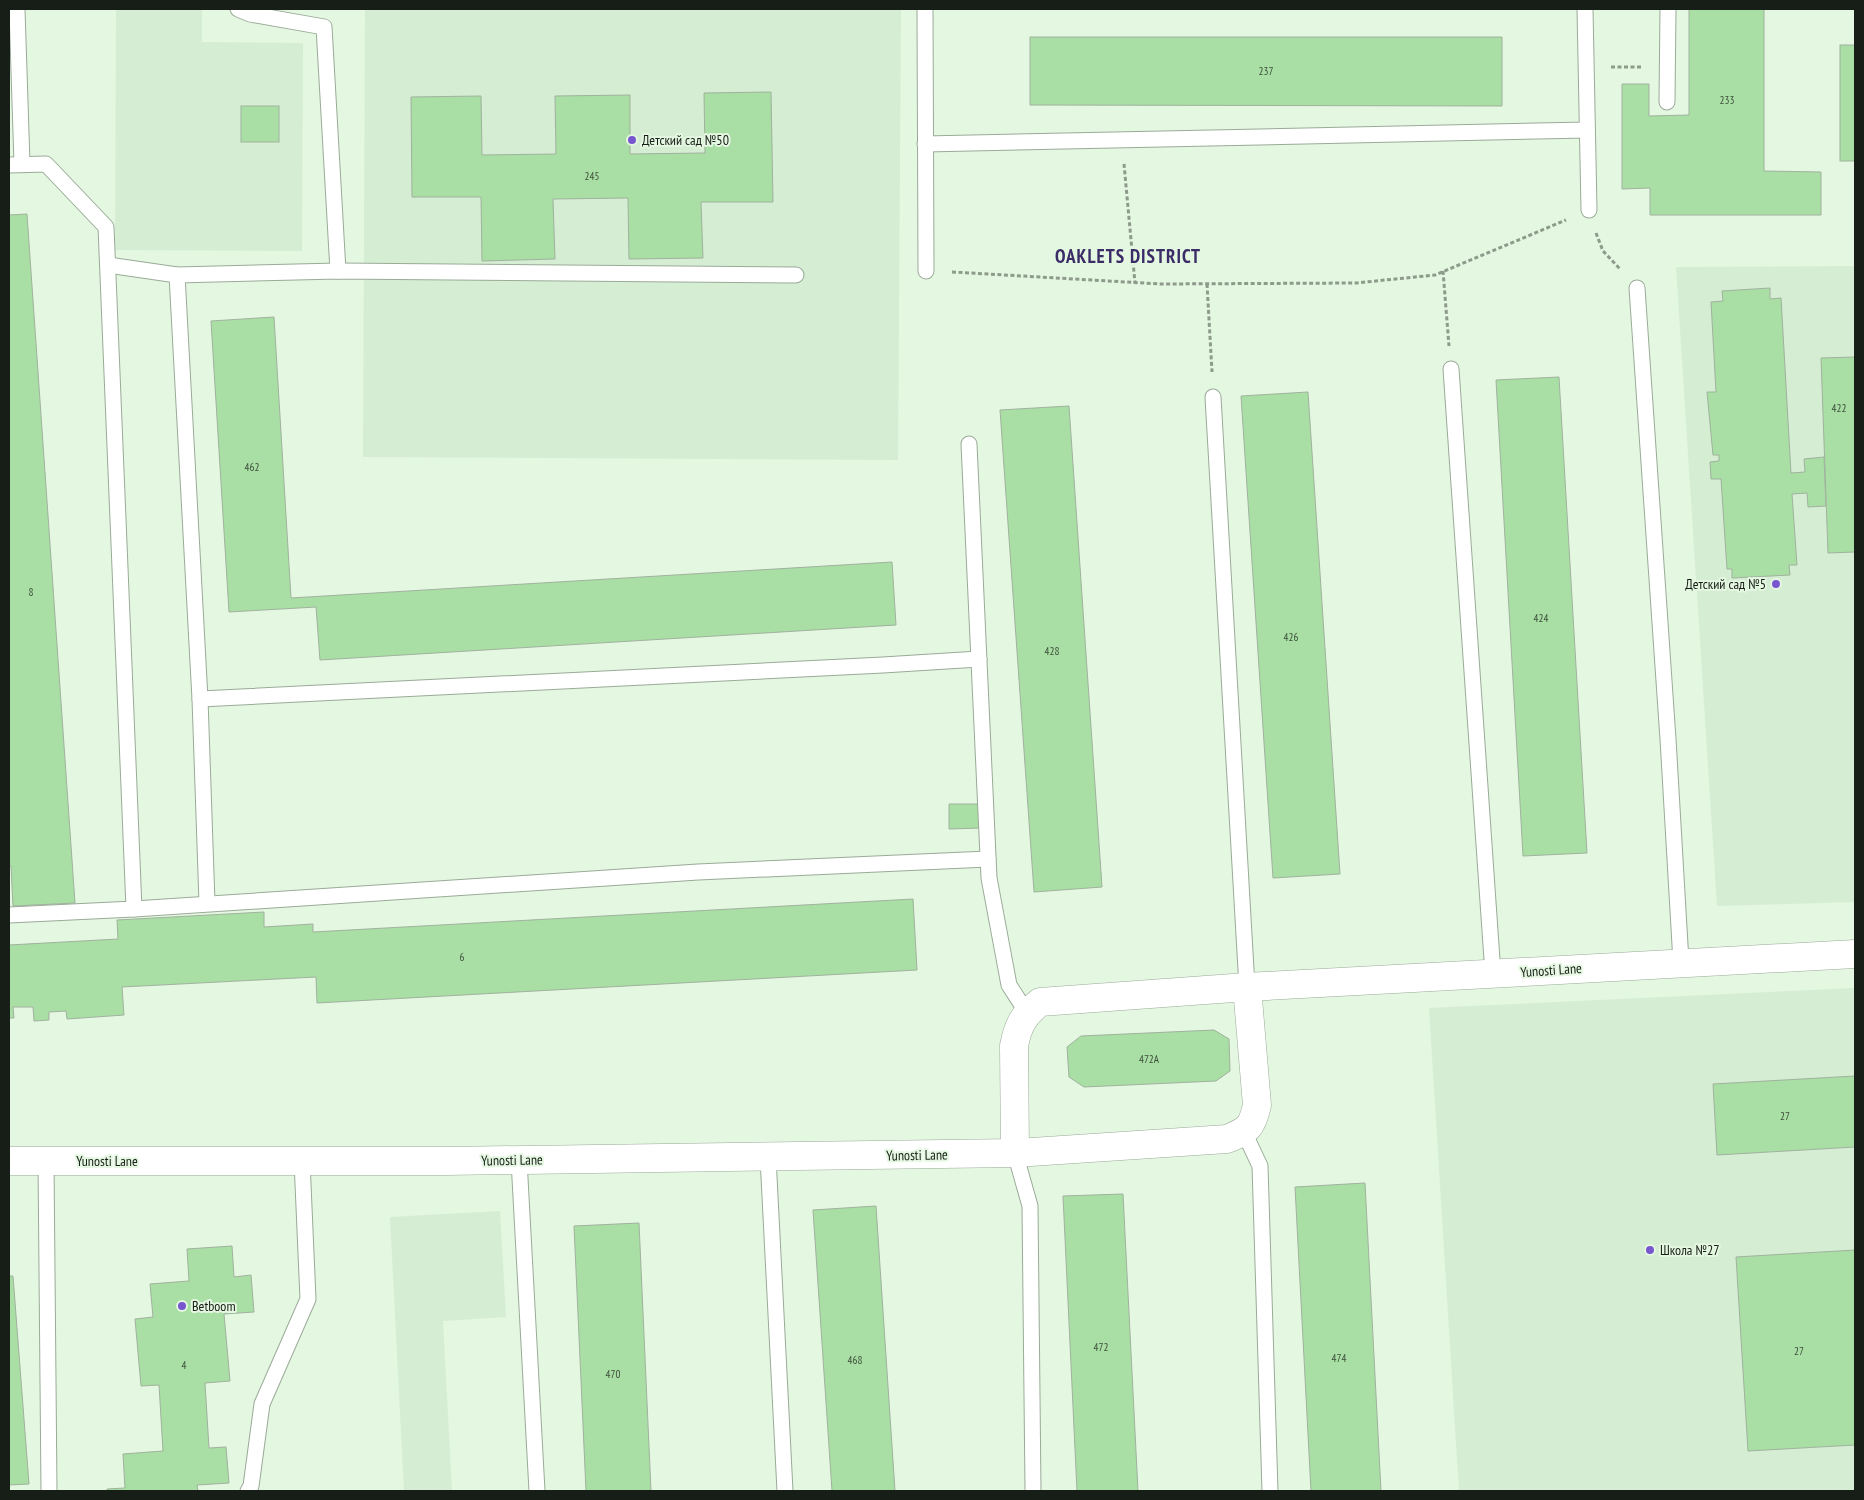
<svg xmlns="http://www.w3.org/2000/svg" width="1864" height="1500" viewBox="0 0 1864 1500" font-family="'PT Sans Narrow',sans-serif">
<rect width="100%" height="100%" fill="#e4f7e1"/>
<g fill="#d5edd2">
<path d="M 116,9 L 202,9 L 202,42 L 303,43 L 302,251 L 115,250 Z"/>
<path d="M 365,9 L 901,9 L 898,460 L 363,457 Z"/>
<path d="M 1855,266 L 1855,902 L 1717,906 L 1676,267 Z"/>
<path d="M 1855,988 L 1855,1491 L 1459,1491 L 1429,1008 Z"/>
<path d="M 500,1211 L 506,1317 L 443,1321 L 452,1491 L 404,1491 L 390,1217 Z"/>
</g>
<g fill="#a9dea4" stroke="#a0b29e">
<path d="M 1689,9 L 1764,9 L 1764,171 L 1821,172 L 1821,215 L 1650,215 L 1650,188 L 1622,189 L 1622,84 L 1649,84 L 1649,116 L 1689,115 Z"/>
<path d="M 1030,37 L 1502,37 L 1502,106 L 1030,105 Z"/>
<rect x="1840" y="45" width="15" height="116"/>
<path d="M 771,92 L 773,202 L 701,202 L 703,258 L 629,259 L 628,198 L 553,199 L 555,259 L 482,261 L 481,197 L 412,197 L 411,97 L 481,96 L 482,155 L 556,154 L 555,96 L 630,95 L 630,154 L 705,153 L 704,93 Z"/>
<rect x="241" y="106" width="38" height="36"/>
<path d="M 27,214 L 75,903 L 13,906 L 11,866 L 9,866 L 9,215 Z"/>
<path d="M 1770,288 L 1770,299 L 1781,298 L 1791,473 L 1805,472 L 1804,459 L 1824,457 L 1826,506 L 1808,507 L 1807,493 L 1792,494 L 1797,565 L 1789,565 L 1790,575 L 1732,578 L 1732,569 L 1727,569 L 1721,479 L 1711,479 L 1710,462 L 1719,461 L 1719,455 L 1713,455 L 1707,392 L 1716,392 L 1711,302 L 1723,301 L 1722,291 Z"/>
<path d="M 274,317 L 291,598 L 892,562 L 896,625 L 320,660 L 316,607 L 229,612 L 211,321 Z"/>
<path d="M 1855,357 L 1855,552 L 1828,553 L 1821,358 Z"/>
<path d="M 1559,377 L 1587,853 L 1523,856 L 1496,380 Z"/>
<path d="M 1308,392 L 1340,874 L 1273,878 L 1241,396 Z"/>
<path d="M 1069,406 L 1102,887 L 1034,892 L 1000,410 Z"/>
<path d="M 949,804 L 982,804 L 982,828 L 949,829 Z"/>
<path d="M 913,899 L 917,970 L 317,1003 L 316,977 L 122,987 L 124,1015 L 67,1019 L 66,1011 L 49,1012 L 49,1020 L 34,1021 L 33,1007 L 13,1007 L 14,1018 L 9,1018 L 9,945 L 118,939 L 117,920 L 264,912 L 264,927 L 313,924 L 313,932 Z"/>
<path d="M 1214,1030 L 1229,1039 L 1230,1071 L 1216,1081 L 1084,1087 L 1069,1077 L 1067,1047 L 1081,1036 Z"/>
<path d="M 1855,1076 L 1855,1147 L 1717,1155 L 1713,1084 Z"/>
<path d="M 1365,1183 L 1381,1491 L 1311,1491 L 1295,1187 Z"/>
<path d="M 1123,1194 L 1138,1491 L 1077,1491 L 1063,1196 Z"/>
<path d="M 876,1206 L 895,1491 L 832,1491 L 813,1210 Z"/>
<path d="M 639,1223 L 651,1491 L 586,1491 L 574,1226 Z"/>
<path d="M 232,1246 L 234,1277 L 251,1275 L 254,1312 L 224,1314 L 230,1381 L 205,1383 L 209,1448 L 226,1447 L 229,1483 L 197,1485 L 198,1491 L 107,1491 L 107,1489 L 125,1488 L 123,1454 L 163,1451 L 159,1385 L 141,1386 L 135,1319 L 153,1317 L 150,1284 L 189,1281 L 187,1249 Z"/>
<path d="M 1855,1250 L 1855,1445 L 1748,1451 L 1736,1257 Z"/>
<path d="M 9,1276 L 13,1276 L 29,1484 L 9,1485 Z"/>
</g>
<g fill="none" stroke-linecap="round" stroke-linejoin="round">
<defs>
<g id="service">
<path d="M 17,9 L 22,164"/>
<path d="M 238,9 L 250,14 L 324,27 L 338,271"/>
<path d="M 925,9 L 926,271"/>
<path d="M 1585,9 L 1589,210"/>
<path d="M 1667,102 L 1668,9"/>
<path d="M 925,144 L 1587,130"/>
<path d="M 9,165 L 46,164 L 106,227 L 134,909 L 9,915"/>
<path d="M 108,265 L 177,275 L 200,699 L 207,903"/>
<path d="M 177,275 L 338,271 L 796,275"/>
<path d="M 1637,288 L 1668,739 L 1681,962"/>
<path d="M 1451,369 L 1493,974"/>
<path d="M 1213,397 L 1247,987"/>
<path d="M 969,444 L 989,878 L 1009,985 L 1027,1013"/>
<path d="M 200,699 L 883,665 L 979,659"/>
<path d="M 134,909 L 698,872 L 988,859"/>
<path d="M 1244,1132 L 1260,1166 L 1270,1491"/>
<path d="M 1015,1153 L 1030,1206 L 1033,1490"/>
<path d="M 768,1157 L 785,1491"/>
<path d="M 519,1160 L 537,1491"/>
<path d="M 46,1161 L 49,1491"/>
<path d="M 248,1491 L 251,1486 L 262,1404 L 308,1299 L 302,1161"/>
</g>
<g id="minor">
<path d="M 1015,1153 L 1014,1046 C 1018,1025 1023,1016 1040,1002 L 1247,987 L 1855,954"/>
<path d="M 9,1161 L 446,1161 L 1015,1153 L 1227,1139 C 1248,1130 1252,1128 1257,1105 L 1247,987"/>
</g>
</defs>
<use href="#service" stroke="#9aab98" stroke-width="17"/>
<use href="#minor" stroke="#9aab98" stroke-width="29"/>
<g stroke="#8d9b8b" stroke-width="3" stroke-dasharray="4 2.5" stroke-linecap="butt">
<path d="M 1611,67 L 1642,67"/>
<path d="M 1124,164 L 1135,283"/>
<path d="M 1596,233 L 1603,251 L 1620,269"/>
<path d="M 1443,271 L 1449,346"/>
<path d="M 952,272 L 1161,284 L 1356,283 L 1435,275 L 1566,220"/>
<path d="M 1207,284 L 1212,372"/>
</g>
<use href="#service" stroke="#fff" stroke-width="15"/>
<use href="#minor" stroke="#fff" stroke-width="28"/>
</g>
<g fill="#7856d0" stroke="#e4f7e1" stroke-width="2">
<circle cx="632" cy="140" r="5"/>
<circle cx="1776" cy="584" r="5"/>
<circle cx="1650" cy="1250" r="5"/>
<circle cx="182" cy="1306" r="5"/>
</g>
<g text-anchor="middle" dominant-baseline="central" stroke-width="4" stroke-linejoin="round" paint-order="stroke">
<g font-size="11" fill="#3c4e3a">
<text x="1266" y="71">237</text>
<text x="1727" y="100">233</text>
<text x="592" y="176">245</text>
<text x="1839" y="408">422</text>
<text x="252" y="467">462</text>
<text x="31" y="592">8</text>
<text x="1541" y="618">424</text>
<text x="1291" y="637">426</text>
<text x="1052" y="651">428</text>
<text x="462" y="957">6</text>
<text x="1149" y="1059">472А</text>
<text x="1785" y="1116">27</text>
<text x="1101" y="1347">472</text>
<text x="1799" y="1351">27</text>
<text x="1339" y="1358">474</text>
<text x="855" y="1360">468</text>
<text x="184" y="1365">4</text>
<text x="613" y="1374">470</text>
</g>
<g font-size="14" fill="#171e17" stroke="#e4f7e1" text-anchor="start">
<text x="642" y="140">Детский сад №50</text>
<text x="1766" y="584" text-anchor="end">Детский сад №5</text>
<text x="1660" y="1250">Школа №27</text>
<text x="192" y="1306">Betboom</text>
</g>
<g font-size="14" fill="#171e17" stroke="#e4f7e1">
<text transform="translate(1551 970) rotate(-4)">Yunosti Lane</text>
<text transform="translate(917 1155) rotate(-1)">Yunosti Lane</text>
<text transform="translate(512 1160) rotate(-1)">Yunosti Lane</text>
<text x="107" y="1161">Yunosti Lane</text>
</g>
<g font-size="19" font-weight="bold" letter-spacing="1" fill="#3b2c67" stroke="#e4f7e1">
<text x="1128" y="256">OAKLETS DISTRICT</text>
</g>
</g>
<rect width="1864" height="1500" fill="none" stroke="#171e17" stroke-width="20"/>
</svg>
